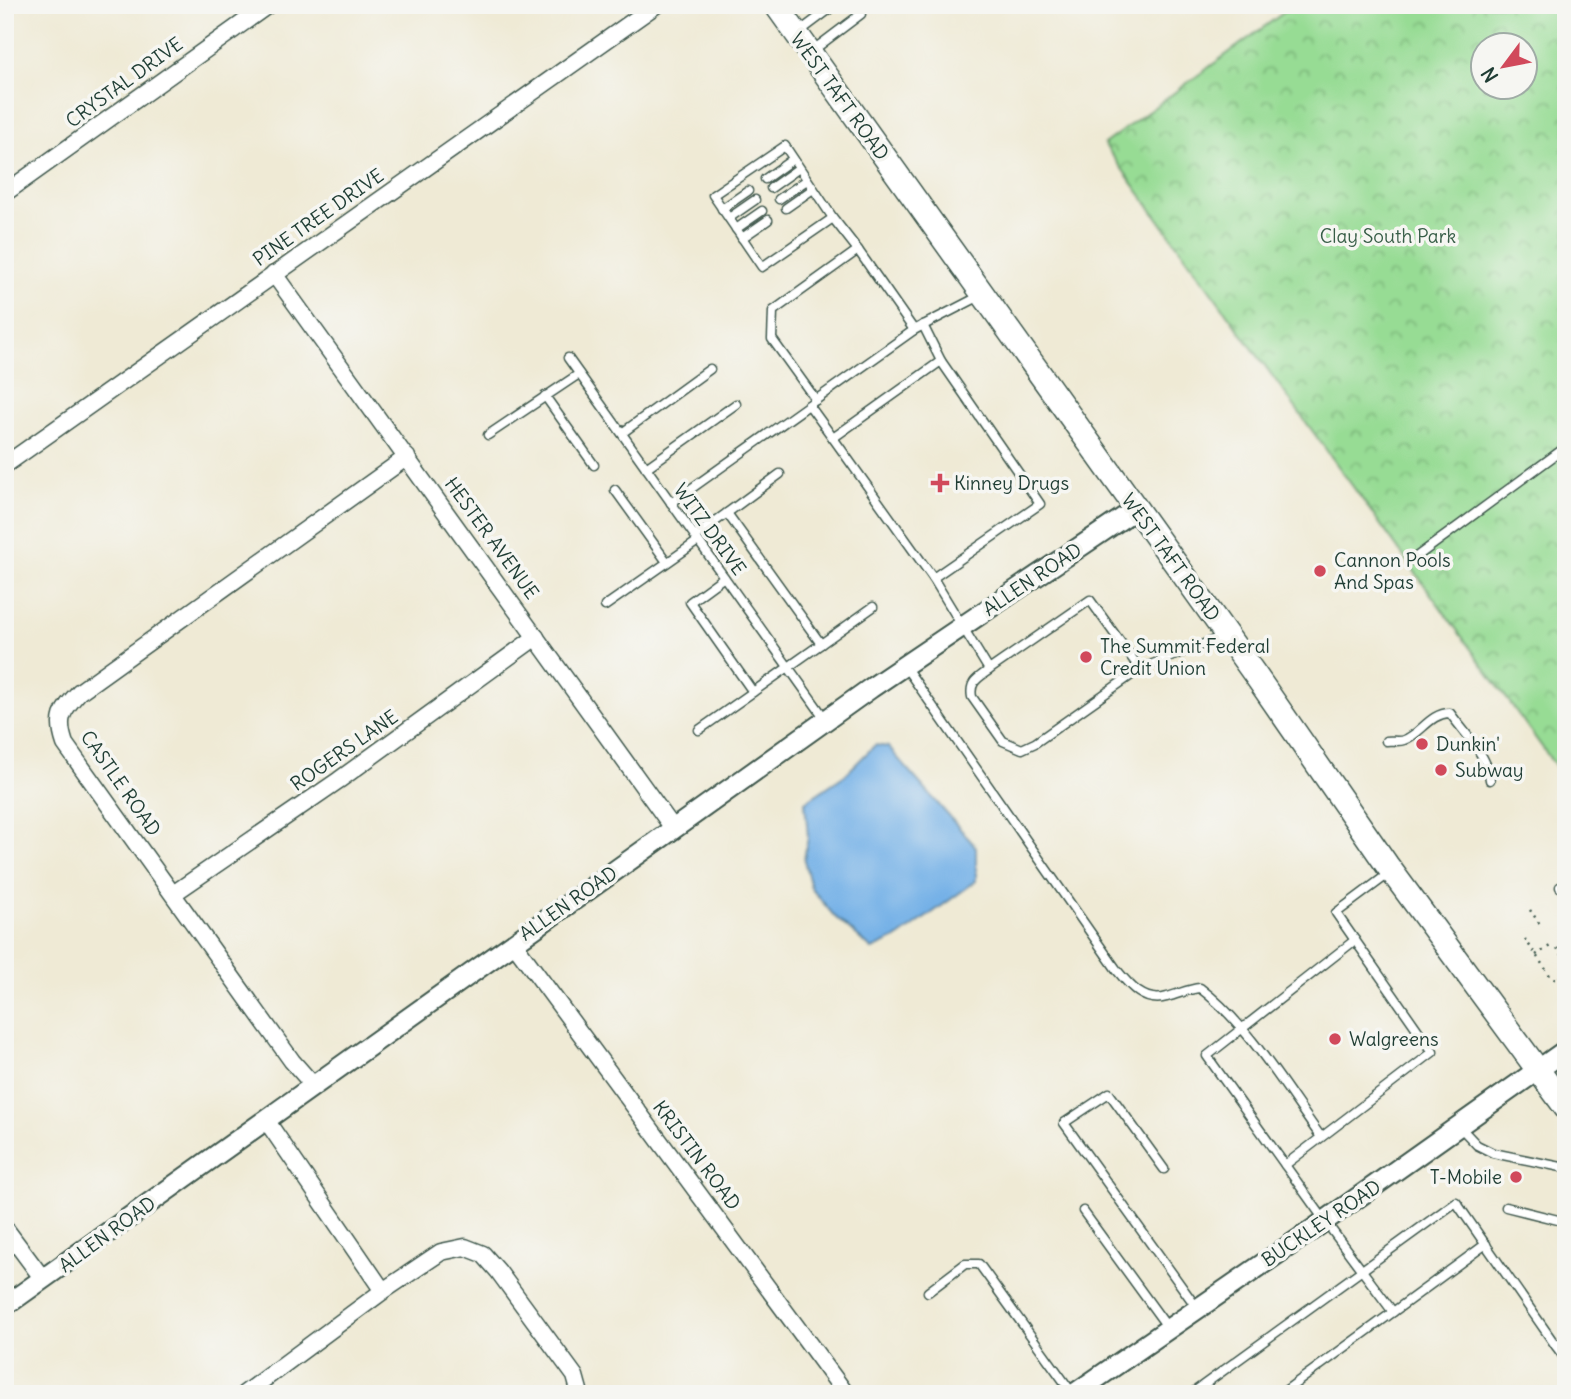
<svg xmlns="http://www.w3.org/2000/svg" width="1571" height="1399" viewBox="0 0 1571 1399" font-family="Delius,sans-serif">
<defs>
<pattern id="park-crowns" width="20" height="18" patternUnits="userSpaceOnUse" patternTransform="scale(1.75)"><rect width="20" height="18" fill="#97dc94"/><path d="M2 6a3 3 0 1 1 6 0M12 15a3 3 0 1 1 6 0" fill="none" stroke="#7bb47a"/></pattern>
</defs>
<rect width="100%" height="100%" fill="#f6f6f2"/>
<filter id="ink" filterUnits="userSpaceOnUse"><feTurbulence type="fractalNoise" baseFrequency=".0143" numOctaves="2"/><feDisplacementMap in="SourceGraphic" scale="14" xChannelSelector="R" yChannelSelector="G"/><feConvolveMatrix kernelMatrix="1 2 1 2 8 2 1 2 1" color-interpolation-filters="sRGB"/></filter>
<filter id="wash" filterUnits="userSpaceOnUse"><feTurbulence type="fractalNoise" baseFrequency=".00686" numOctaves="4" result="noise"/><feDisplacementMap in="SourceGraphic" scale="28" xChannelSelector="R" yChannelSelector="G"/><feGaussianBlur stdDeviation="1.57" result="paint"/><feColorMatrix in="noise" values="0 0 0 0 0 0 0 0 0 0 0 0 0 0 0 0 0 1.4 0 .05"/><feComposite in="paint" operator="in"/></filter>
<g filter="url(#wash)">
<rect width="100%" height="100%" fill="#efead5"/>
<path fill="url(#park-crowns)" stroke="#5b8c64" stroke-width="2" fill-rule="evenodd" d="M 1294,5 L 1566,5 L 1566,780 L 1104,144 ZM 1484,46 L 1526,46 L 1526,88 L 1484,88 Z"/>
<path fill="#75b1e7" stroke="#4a778e" stroke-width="2" d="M 875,745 L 888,747 L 976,847 L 976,881 L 899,937 L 872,949 L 835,917 L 811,888 L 804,860 L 808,837 L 805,802 L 845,775 Z"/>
</g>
<g filter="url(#ink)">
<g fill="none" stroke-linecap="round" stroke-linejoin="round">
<defs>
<g id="service">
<path d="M 799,32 L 835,5"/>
<path d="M 812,51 L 861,14 L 862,8 L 860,5"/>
<path d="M 765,179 L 793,159"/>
<path d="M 771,188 L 799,168"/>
<path d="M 779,199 L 807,180"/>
<path d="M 786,208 L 813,189"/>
<path d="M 722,209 L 748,191"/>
<path d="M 729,218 L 755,200"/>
<path d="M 833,218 L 762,267 L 713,195 L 785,146 L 833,218 L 858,250"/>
<path d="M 736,229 L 762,211"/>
<path d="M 742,238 L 768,220"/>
<path d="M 923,325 L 941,361"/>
<path d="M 568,358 L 826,720"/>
<path d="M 545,396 L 594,465"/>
<path d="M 816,400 L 772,339 L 773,311 L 858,250 L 914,330"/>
<path d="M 809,405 L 833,438 L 941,361 L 1040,504 L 933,578 L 989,670 L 1090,600 L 1140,669"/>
<path d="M 622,433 L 710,369"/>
<path d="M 488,435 L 579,374"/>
<path d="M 833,438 L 933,578"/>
<path d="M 646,468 L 736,404"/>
<path d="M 615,490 L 667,562"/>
<path d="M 671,503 L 914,330 L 980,296"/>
<path d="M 727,513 L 780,474"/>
<path d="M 695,536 L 727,513 L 821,644 L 753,692 L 690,602 L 724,577"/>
<path d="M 1412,560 L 1566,447"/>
<path d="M 605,606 L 698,541"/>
<path d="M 821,644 L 873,607"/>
<path d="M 904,665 L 1116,969 C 1129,985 1144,1004 1167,997 C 1179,994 1188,989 1200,988 C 1248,1024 1286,1089 1321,1137"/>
<path d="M 989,670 C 978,678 969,682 972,697 L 1003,741 L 1022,749 L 1035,743 L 1140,669 L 1224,636"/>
<path d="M 699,730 L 753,692"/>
<path d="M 1386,741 C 1391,740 1399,742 1404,740 C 1421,734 1430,713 1450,713 C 1464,733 1488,755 1490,780"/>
<path d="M 1560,887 L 1566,886"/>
<path d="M 1355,940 L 1207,1056 L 1325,1221 L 1393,1312"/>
<path d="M 1459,1126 L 1477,1145 L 1493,1153 L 1566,1168"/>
<path d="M 1285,1165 L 1433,1052 L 1336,913 L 1391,872"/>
<path d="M 1164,1169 L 1109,1093 L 1064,1123 L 1197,1308"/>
<path d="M 1506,1207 L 1566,1222"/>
<path d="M 1083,1211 L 1168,1328"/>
<path d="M 928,1292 L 965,1264 L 979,1264 L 1073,1394"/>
<path d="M 1556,1346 L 1566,1360"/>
<path d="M 1191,1394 L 1456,1202 L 1556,1346 L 1566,1339"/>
<path d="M 1281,1394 L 1486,1244"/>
</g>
<g id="minor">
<path d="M 5,193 L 268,5"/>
<path d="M 274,274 L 673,828"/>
<path d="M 5,465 L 656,5"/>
<path d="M 173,894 L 339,780 L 536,637"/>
<path d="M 513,942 L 846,1394"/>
<path d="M 314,1086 L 292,1061 L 65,744 C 56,718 62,711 79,692 L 407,457"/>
<path d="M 266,1120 L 383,1291"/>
<path d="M 5,1228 L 43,1279"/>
<path d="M 244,1394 L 383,1291 L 441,1252 L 465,1247 L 483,1254 L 498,1271 L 575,1376 L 580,1394"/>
</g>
<g id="tertiary">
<path d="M 5,1306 L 871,688 L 1136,509"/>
<path d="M 1074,1394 L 1312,1230 L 1566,1050"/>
</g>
<path id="secondary" d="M 776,5 L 1256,676 L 1387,865 L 1566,1108"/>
</defs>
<use href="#service" stroke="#3e574c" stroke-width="11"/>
<use href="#minor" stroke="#3e574c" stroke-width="19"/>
<use href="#tertiary" stroke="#3e574c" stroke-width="23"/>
<use href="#secondary" stroke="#3e574c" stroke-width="26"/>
<g stroke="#3e574c" stroke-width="2.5" stroke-dasharray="2 5" stroke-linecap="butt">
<path d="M 1530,910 L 1542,927"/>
<path d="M 1525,939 L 1551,977 L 1556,980 L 1566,972"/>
<path d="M 1557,948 L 1566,960"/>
<path d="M 1536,955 L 1550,946"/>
</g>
<use href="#service" stroke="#fff" stroke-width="8"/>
<use href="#minor" stroke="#fff" stroke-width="16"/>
<use href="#tertiary" stroke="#fff" stroke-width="19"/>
<use href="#secondary" stroke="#fff" stroke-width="23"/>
</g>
</g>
<g fill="#d1495b" stroke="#f6f6f2" stroke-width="2.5">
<path d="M936.5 472.5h7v7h7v7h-7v7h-7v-7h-7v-7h7z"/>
<circle cx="1320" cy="571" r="7"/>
<circle cx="1086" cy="657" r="7"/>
<circle cx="1422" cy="744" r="7"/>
<circle cx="1441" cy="770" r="7"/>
<circle cx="1335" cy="1039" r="7"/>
<circle cx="1516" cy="1177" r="7"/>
</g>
<g text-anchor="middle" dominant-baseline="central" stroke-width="7" stroke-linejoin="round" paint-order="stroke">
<g font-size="19" fill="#1f3d34" stroke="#f6f6f2">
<text transform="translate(124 82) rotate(-36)">CRYSTAL DRIVE</text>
<text transform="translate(840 96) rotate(54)">WEST TAFT ROAD</text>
<text transform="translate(318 217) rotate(-35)">PINE TREE DRIVE</text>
<text transform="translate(710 529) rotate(54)">WITZ DRIVE</text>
<text transform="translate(492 538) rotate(54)">HESTER AVENUE</text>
<text transform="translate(1171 557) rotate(54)">WEST TAFT ROAD</text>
<text transform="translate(1032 579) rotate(-34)">ALLEN ROAD</text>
<text transform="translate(344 750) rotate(-35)">ROGERS LANE</text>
<text transform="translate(121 783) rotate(55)">CASTLE ROAD</text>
<text transform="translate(568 903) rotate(-35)">ALLEN ROAD</text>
<text transform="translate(697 1155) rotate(53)">KRISTIN ROAD</text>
<text transform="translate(1321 1223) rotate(-34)">BUCKLEY ROAD</text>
<text transform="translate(107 1234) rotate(-36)">ALLEN ROAD</text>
</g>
<g font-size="19" fill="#375d47" stroke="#f6f6f2">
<text x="1388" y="236">Clay South Park</text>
</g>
<g font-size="19" fill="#1f3d34" stroke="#f6f6f2" text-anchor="start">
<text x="954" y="483">Kinney Drugs</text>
<text x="1334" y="560">Cannon Pools<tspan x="1334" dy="22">And Spas</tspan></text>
<text x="1100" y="646">The Summit Federal<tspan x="1100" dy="22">Credit Union</tspan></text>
<text x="1436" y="744">Dunkin'</text>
<text x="1455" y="770">Subway</text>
<text x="1349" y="1039">Walgreens</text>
<text x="1502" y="1177" text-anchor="end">T-Mobile</text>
</g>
</g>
<rect width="1571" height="1399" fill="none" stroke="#f6f6f2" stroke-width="28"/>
<g transform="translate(1504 66) rotate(238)"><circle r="33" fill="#f6f6f2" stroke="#a0aca6" stroke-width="2"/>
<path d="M0-5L12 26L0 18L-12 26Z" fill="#d1495b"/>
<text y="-10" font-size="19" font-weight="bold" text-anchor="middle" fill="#1f3d34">N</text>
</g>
</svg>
